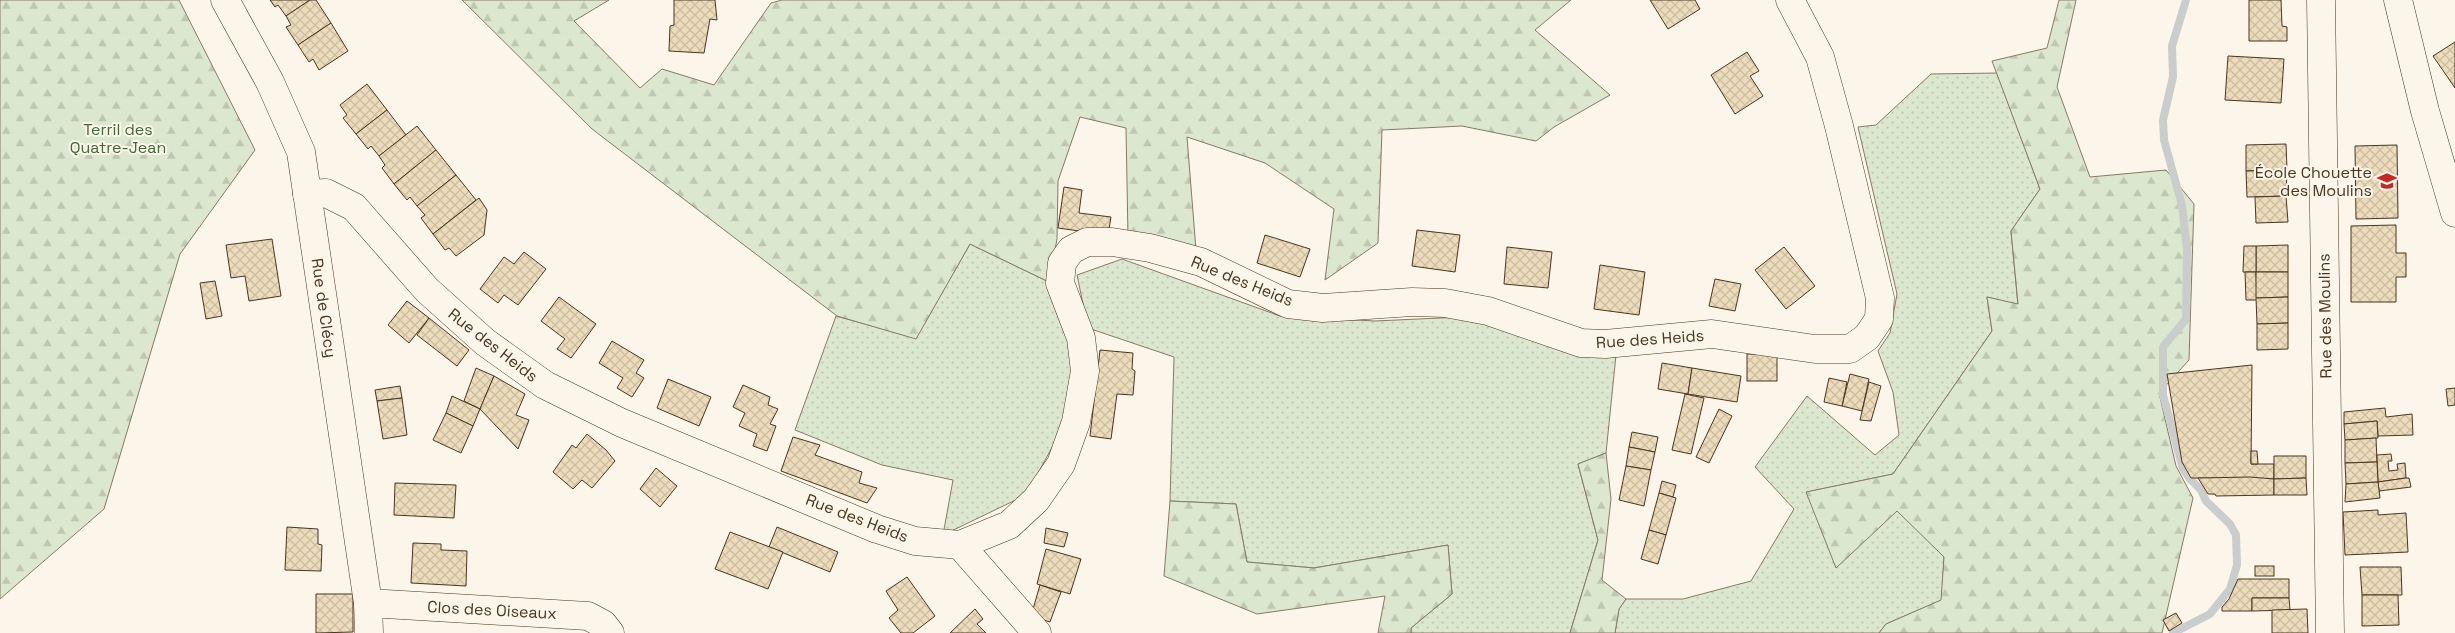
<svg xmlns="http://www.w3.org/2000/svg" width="2455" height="633" viewBox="0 0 2455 633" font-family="'Space Grotesk',sans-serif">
<defs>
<pattern id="grass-dots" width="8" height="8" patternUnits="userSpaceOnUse" patternTransform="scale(1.25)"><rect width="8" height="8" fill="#dce7d0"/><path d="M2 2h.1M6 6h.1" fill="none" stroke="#bec7b2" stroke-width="1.8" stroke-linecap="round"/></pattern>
<pattern id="forest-firs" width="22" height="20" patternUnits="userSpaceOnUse" patternTransform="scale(1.25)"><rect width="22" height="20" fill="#dce7d0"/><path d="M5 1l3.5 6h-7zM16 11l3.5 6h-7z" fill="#bec7b2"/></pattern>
<pattern id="building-cross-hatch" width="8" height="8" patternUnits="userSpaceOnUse" patternTransform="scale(1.25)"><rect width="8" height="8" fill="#ecdcbc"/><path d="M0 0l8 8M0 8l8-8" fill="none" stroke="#ccbda1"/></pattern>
</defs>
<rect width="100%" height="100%" fill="#fbf6e9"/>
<g fill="url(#grass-dots)" stroke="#887966">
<path d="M 1997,73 L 2040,189 L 2011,231 L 2018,305 L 1987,297 L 1992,331 L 1893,474 L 1807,492 L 1897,510 L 1944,557 L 1942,600 L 1886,624 L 1879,633 L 1615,633 L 1619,609 L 1626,599 L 1683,599 L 1751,581 L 1794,509 L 1755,467 L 1807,396 L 1875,455 L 1899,435 L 1893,392 L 1878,351 L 1890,333 L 1897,294 L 1858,127 L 1876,125 L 1931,74 Z"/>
<path d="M 970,244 L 1049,282 L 1073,330 L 1074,413 L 1067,420 L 1026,495 L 943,535 L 953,480 L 882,465 L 795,430 L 836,316 L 916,338 Z"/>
<path d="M 1122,259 L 1280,316 L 1375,321 L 1461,317 L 1616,355 L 1606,453 L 1578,464 L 1598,540 L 1570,633 L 1411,633 L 1411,628 L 1452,594 L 1448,545 L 1314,568 L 1247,562 L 1236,504 L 1170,501 L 1174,357 L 1088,328 L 1077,275 Z"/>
</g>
<g fill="url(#forest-firs)" stroke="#887966">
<path d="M 0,0 L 179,0 L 255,150 L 180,254 L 104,509 L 0,599 Z"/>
<path d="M 462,0 L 609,0 L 574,21 L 640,88 L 662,69 L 714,85 L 771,3 L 782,0 L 1571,0 L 1535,30 L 1610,95 L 1554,127 L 1536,141 L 1462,126 L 1382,130 L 1378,243 L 1325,280 L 1334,209 L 1265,163 L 1187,137 L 1196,250 L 1128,237 L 1126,128 L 1080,117 L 1058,181 L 1057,239 L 1049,282 L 970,244 L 916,339 L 837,316 L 592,129 Z"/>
<path d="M 2059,0 L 2076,0 L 2057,87 L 2090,177 L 2166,170 L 2194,204 L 2189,360 L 2159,393 L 2176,466 L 2193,498 L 2162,633 L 1879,633 L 1886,624 L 1941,600 L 1944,557 L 1897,511 L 1836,568 L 1806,492 L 1893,474 L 1992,331 L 1987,297 L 2018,304 L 2011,231 L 2040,189 L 1992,61 L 2047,48 Z"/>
<path d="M 1606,453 L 1611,499 L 1602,580 L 1626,599 L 1619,609 L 1615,633 L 1570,633 L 1598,540 L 1578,464 Z"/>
<path d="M 1170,501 L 1236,504 L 1247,562 L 1314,568 L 1448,545 L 1452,594 L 1411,628 L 1411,633 L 1378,633 L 1385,596 L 1257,614 L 1164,576 Z"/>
</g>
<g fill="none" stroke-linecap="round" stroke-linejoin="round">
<path stroke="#c9cecd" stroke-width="8" d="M 2173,633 L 2210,614 L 2230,589 L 2237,565 L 2236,535 L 2230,524 L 2206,501 L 2201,490 L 2190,479 L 2183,469 L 2163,395 L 2163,347 L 2186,319 L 2187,250 L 2182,205 L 2164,140 L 2163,120 L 2173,77 L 2172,46 L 2186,0"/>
</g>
<g fill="url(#building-cross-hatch)" stroke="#4a3520">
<path d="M 270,0 L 310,0 L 286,16 L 278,5 L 275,7 Z"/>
<path d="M 310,0 L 316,0 L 331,23 L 298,45 L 286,27 L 291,25 L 286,16 Z"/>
<path d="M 674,0 L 715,0 L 717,20 L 710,19 L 704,53 L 669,51 L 670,26 L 674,25 Z"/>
<path d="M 1650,0 L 1695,0 L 1700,9 L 1668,29 Z"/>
<path d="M 2249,0 L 2281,0 L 2282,26 L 2287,27 L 2287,41 L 2249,41 Z"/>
<path d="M 331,23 L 348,51 L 319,70 L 313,59 L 309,62 L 298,45 Z"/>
<path d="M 2455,42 L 2455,88 L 2433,56 Z"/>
<path d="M 1747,52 L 1759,71 L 1750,76 L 1763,96 L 1735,114 L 1711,75 Z"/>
<path d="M 2228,56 L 2284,59 L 2281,103 L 2225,100 Z"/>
<path d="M 367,84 L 387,110 L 356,134 L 343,118 L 347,115 L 340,105 Z"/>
<path d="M 387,110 L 406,135 L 379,156 L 371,146 L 368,149 L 356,134 Z"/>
<path d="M 417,126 L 436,150 L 394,184 L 382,168 L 385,165 L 379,156 Z"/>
<path d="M 2286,144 L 2287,170 L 2246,171 L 2246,145 Z"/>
<path d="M 2397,145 L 2398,218 L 2356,219 L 2355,146 Z"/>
<path d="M 436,150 L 456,175 L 417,206 L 410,197 L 407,200 L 394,184 Z"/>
<path d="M 2287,170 L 2286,196 L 2247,197 L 2246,171 Z"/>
<path d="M 456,175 L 476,200 L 433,234 L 421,218 L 425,215 L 417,206 Z"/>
<path d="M 1064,187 L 1082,190 L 1079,213 L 1111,217 L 1108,235 L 1058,228 Z"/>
<path d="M 2286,196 L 2288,222 L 2256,223 L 2255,197 Z"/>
<path d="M 479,198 L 487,210 L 484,235 L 456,256 L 449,248 L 445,250 L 433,234 Z"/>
<path d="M 2396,225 L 2396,253 L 2406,253 L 2406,277 L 2396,277 L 2396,302 L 2351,302 L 2351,226 Z"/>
<path d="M 1417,230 L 1460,235 L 1455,272 L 1412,266 Z"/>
<path d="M 1265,235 L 1310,249 L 1300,277 L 1257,263 Z"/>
<path d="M 272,239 L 281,296 L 249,301 L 245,276 L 231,278 L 226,245 Z"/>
<path d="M 2288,245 L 2288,272 L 2256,272 L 2256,246 Z"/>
<path d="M 2244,246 L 2256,246 L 2256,272 L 2243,272 Z"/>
<path d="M 1507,247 L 1552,252 L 1548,288 L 1504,284 Z"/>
<path d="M 1784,247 L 1815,286 L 1786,309 L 1755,270 Z"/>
<path d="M 524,252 L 546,269 L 518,305 L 504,295 L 498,303 L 480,289 L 504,257 L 514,264 Z"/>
<path d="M 1600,265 L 1645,272 L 1639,315 L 1594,309 Z"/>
<path d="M 2245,272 L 2256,272 L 2257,300 L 2246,300 Z"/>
<path d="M 2256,272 L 2288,272 L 2288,297 L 2256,298 Z"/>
<path d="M 1715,279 L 1741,284 L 1735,311 L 1709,306 Z"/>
<path d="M 215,281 L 222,316 L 206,319 L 200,283 Z"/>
<path d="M 559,297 L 596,324 L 571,358 L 557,349 L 565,339 L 541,321 Z"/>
<path d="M 2288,297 L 2288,323 L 2257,324 L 2256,298 Z"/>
<path d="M 407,301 L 429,318 L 409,343 L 388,325 Z"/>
<path d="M 429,318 L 469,350 L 457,366 L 417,335 Z"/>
<path d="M 2288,323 L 2288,349 L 2257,350 L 2257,324 Z"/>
<path d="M 612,341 L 644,360 L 636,373 L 644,378 L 632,397 L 617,388 L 623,378 L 599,363 Z"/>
<path d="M 1100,350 L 1133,353 L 1132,369 L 1135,371 L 1133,395 L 1117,394 L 1111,439 L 1090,436 Z"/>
<rect x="1747" y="354" width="30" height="27"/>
<path d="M 1662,363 L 1692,368 L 1688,394 L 1658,389 Z"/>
<path d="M 2252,365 L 2251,464 L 2274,464 L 2274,479 L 2191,478 L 2182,462 L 2167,374 Z"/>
<path d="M 476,368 L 494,376 L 480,409 L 464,401 Z"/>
<path d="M 1692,368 L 1741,376 L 1737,402 L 1688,394 Z"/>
<path d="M 1850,374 L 1869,379 L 1862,411 L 1842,406 Z"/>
<path d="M 494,376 L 525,394 L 516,415 L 529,420 L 518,449 L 480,409 Z"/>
<path d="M 1829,378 L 1847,382 L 1842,406 L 1824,402 Z"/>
<path d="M 668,379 L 711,397 L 699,426 L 657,408 Z"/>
<path d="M 1869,382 L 1881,386 L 1871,421 L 1860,420 Z"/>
<path d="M 743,385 L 770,397 L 768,405 L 778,409 L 770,424 L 776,426 L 767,451 L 753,446 L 757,434 L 739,426 L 745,413 L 733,407 Z"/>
<path d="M 400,386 L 402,398 L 377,401 L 375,390 Z"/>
<path d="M 2455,388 L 2455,405 L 2448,406 L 2446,389 Z"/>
<path d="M 1685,394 L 1704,398 L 1691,454 L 1672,450 Z"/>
<path d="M 452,396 L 480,409 L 473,426 L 446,413 Z"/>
<path d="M 402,398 L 407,435 L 383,439 L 377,401 Z"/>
<path d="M 2385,408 L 2386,417 L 2412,414 L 2413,435 L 2378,436 L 2377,421 L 2344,424 L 2344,412 Z"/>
<path d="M 1719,409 L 1732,416 L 1709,463 L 1696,457 Z"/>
<path d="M 446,413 L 473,426 L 461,453 L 433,440 Z"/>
<path d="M 2377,421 L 2378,438 L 2345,440 L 2344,424 Z"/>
<path d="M 1632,432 L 1658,437 L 1655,452 L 1629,447 Z"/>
<path d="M 587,434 L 606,450 L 615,461 L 592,488 L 582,480 L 573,489 L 553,472 L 572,445 L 576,448 Z"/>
<path d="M 793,437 L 820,445 L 815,455 L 862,472 L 859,483 L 877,488 L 867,503 L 781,471 Z"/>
<path d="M 2376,438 L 2377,462 L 2345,463 L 2345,440 Z"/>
<path d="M 1629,447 L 1655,452 L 1651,470 L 1626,466 Z"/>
<path d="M 2251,451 L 2257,451 L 2258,464 L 2251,464 Z"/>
<path d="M 2391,454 L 2392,461 L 2388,461 L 2389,471 L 2398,470 L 2397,464 L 2405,463 L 2406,478 L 2378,482 L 2377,455 Z"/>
<path d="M 2274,456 L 2306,456 L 2306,478 L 2274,479 Z"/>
<path d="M 2377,462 L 2378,482 L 2346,484 L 2345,463 Z"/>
<path d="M 1626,466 L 1651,470 L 1644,506 L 1619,500 Z"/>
<path d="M 656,468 L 677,486 L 660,507 L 640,489 Z"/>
<path d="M 2250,477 L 2274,479 L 2274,495 L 2216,496 L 2215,494 L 2208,494 L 2198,478 Z"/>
<path d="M 2306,478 L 2307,495 L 2274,495 L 2274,479 Z"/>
<path d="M 2406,478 L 2409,478 L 2411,487 L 2379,491 L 2378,482 Z"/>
<path d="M 1662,481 L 1676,485 L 1673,497 L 1659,493 Z"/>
<path d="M 2378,482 L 2380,498 L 2345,502 L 2346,484 Z"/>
<path d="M 395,483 L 456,485 L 454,518 L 394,515 Z"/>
<path d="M 1659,493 L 1676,498 L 1666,535 L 1649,530 Z"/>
<path d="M 2378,510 L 2378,515 L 2406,513 L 2408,552 L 2345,555 L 2343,512 Z"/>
<path d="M 287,527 L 318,529 L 318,544 L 322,545 L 321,571 L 285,570 Z"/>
<path d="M 777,527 L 838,552 L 830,572 L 769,547 Z"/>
<path d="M 1046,528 L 1068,533 L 1064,547 L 1044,543 Z"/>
<path d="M 1649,530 L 1666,535 L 1658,564 L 1641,559 Z"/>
<path d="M 730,532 L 783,552 L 768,589 L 715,569 Z"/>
<path d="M 413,543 L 441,544 L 441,550 L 467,551 L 466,586 L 411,583 Z"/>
<path d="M 1046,549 L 1081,559 L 1070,594 L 1037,584 Z"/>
<rect x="2255" y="566" width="19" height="10"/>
<path d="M 2360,567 L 2401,567 L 2402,595 L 2362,595 Z"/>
<path d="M 907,577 L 935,616 L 913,633 L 901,633 L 889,618 L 898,610 L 886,591 Z"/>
<path d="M 2238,579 L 2289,579 L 2289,598 L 2252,598 L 2252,611 L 2222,611 L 2222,607 L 2229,599 Z"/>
<path d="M 1040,585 L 1061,592 L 1050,622 L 1031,616 Z"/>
<path d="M 316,594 L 353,594 L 353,632 L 316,633 Z"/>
<path d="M 2362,595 L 2398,595 L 2399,625 L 2362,626 Z"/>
<path d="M 2252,598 L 2289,598 L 2290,610 L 2252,611 Z"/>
<path d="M 975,609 L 983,619 L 977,624 L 986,633 L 950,633 Z"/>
<path d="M 2307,609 L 2308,633 L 2272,633 L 2272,610 Z"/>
<path d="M 2176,613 L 2182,623 L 2169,631 L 2163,620 Z"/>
</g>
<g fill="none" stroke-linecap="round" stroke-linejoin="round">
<defs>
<g id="minor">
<path d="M 225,0 L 270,82 L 301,152 L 368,603 L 369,633"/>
<path d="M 2321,0 L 2330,633"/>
<path d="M 2398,0 L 2425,111 L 2455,213"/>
<path d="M 307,194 L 326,193 L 354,207 L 427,290 L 485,342 L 545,385 L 622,423 L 877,529 L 915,541 L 960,545 L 1009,525 L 1036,500 L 1061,464 L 1076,422 L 1085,371 L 1081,338 L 1060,283 L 1062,263 L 1071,250 L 1087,242 L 1112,242 L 1150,248 L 1201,262 L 1288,304 L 1323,308 L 1412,302 L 1445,303 L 1488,311 L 1581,343 L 1605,344 L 1712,334 L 1815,349 L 1850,349 L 1867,337 L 1879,319 L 1880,298 L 1839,126 L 1820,57 L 1790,0"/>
<path d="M 960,545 L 1037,633"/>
<path d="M 368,603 L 588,616 L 603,624 L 610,633"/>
</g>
</defs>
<use href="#minor" stroke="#4a3520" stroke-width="29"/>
<use href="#minor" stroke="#fbf6e9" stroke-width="28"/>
</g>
<defs>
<symbol id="school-bare" viewBox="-9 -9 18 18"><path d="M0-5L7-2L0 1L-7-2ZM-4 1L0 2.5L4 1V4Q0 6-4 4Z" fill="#c62828" stroke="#fbf6e9" stroke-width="2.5" paint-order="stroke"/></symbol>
</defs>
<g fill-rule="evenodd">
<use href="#school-bare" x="2373" y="167" width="28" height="28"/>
</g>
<g text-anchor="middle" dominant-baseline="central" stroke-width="4" stroke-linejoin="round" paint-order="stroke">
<g font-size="16" fill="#436837" stroke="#fbf6e9">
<text x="118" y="129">Terril des<tspan x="118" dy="18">Quatre-Jean</tspan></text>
</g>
<g font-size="16" fill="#4a3520" stroke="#fbf6e9" text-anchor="end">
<text x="2372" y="172">École Chouette<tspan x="2372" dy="18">des Moulins</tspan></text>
</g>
<g font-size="16" fill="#4a3520" stroke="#fbf6e9">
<text transform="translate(1242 281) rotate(22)">Rue des Heids</text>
<text transform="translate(324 308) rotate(82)">Rue de Clécy</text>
<text transform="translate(2325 316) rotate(-91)">Rue des Moulins</text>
<text transform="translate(1650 339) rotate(-4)">Rue des Heids</text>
<text transform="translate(493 345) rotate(38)">Rue des Heids</text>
<text transform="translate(857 518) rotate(21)">Rue des Heids</text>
<text transform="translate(492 610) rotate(3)">Clos des Oiseaux</text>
</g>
</g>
</svg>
